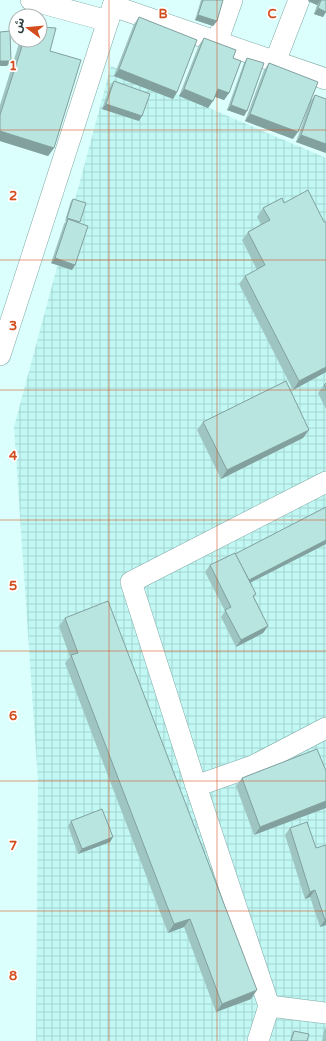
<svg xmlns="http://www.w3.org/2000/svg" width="326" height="1041" viewBox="0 0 326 1041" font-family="'Varela Round','Noto Sans Arabic',sans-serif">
<defs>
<pattern id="industrial-grid" width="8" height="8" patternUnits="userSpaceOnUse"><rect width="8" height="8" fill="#c1f8f3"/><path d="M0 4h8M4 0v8" fill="none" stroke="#a6d5d1"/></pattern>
</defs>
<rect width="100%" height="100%" fill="#dbfffc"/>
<path fill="url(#industrial-grid)" d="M 111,66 L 326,158 L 326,1041 L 36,1041 L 38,781 L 14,427 Z"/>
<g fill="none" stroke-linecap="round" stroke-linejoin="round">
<defs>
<g id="minor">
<path d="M 31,0 L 108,21"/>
<path d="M 113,6 L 326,79"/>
<path d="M 217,42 L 232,0"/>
<path d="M 275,62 L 299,0"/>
<path d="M 0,355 L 108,21 L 115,0"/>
<path d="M 196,786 L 253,766 L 326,728"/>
<path d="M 269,1006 L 326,1013"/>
<path d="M 258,1041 L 269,1006 L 196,786 L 131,582 L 326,482"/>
</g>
</defs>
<use href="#minor" stroke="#7faaa7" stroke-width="22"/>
<use href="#minor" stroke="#fff" stroke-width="21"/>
</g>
<g fill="#9fc5c2">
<path d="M 201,0 L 223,0 L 217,21 L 213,26 L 195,20 Z"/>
<path d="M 309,0 L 326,0 L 326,13 L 325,13 L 323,17 L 314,14 L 317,5 L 308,1 Z"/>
<path d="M 139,17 L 177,92 L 173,99 L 114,76 L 134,24 Z"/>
<path d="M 204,38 L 229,93 L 224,100 L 215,97 L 208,108 L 179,96 L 199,45 Z"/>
<path d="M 20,40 L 40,40 L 50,51 L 54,148 L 48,156 L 0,141 L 0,105 Z"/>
<path d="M 247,58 L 244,116 L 227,110 L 244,63 Z"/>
<path d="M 269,63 L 293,139 L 245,121 L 264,70 Z"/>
<path d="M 114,81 L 139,121 L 102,109 L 110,86 Z"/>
<path d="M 315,95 L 326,99 L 326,153 L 296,142 L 310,102 Z"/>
<path d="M 282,198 L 326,372 L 293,390 L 239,284 L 245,276 L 257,270 L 242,240 L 248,232 L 261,224 L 257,217 L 263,208 Z"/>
<path d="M 73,199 L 79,223 L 75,265 L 72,270 L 51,263 L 64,224 L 66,221 L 65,221 L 71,201 Z"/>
<path d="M 326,383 L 326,409 L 318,393 L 324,385 Z"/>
<path d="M 203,422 L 303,438 L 221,479 L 197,430 Z"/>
<path d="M 326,544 L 250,583 L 256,594 L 254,597 L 268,626 L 263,633 L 236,647 L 221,617 L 225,611 L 205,572 L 210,565 L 235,554 Z"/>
<path d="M 65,618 L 251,999 L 216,1012 L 184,927 L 168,933 L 65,663 L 70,657 L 59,626 Z"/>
<path d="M 317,749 L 254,835 L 236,786 L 242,778 Z"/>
<path d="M 71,821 L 113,837 L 110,842 L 78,854 L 68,826 Z"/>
<path d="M 290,828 L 316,848 L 326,845 L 326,925 L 320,927 L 310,897 L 305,899 L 285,835 Z"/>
<path d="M 326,1028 L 326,1041 L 322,1041 L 324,1030 Z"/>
<path d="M 294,1031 L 307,1041 L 290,1041 L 292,1033 Z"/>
</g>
<g fill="#82a09e">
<path d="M 309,0 L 321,0 L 317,5 L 308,1 Z"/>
<path d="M 318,8 L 326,12 L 323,17 L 314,14 Z"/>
<path d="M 198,15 L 217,21 L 213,26 L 195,20 Z"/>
<path d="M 0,61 L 11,61 L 7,66 L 0,66 Z"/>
<path d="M 119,69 L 177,92 L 173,99 L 114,76 Z"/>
<path d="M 184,89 L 213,101 L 208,108 L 179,96 Z"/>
<path d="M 218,89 L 229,93 L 224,100 L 213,96 Z"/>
<path d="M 106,104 L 142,116 L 139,121 L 102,109 Z"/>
<path d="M 231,105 L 247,111 L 244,116 L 227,110 Z"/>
<path d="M 250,114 L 298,132 L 293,139 L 245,121 Z"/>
<path d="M 0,131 L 54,148 L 48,156 L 0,141 Z"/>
<path d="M 301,135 L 326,144 L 326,153 L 296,142 Z"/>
<path d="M 55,258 L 75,265 L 72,270 L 51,263 Z"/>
<path d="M 326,367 L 326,372 L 293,390 L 299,381 Z"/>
<path d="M 309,430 L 303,438 L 221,479 L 227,470 Z"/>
<path d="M 326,540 L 326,544 L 243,586 L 247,581 Z"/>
<path d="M 268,626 L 263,633 L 236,647 L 241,640 Z"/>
<path d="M 326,801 L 326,808 L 254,835 L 260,827 Z"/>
<path d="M 113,837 L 110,842 L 78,854 L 82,849 Z"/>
<path d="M 315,890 L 310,897 L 305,899 L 310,892 Z"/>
<path d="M 190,919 L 184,927 L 168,933 L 174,924 Z"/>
<path d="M 326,919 L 326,925 L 320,927 L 325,920 Z"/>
<path d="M 257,990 L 251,999 L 216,1012 L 222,1004 Z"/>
</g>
<g fill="#b9e5e1" stroke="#82a09e">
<path d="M 203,0 L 223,0 L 217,21 L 198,15 Z"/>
<path d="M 321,0 L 326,0 L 326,12 L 318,8 Z"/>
<path d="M 139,17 L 197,40 L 177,92 L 119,69 Z"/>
<path d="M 40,27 L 56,28 L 50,51 L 81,60 L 54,148 L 0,131 L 0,115 L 24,40 L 40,40 Z"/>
<path d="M 10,31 L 11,61 L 0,61 L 0,32 Z"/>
<path d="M 204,38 L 236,50 L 233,58 L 241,61 L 229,93 L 218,89 L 213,101 L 184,89 Z"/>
<path d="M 247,58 L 264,63 L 247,111 L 231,105 Z"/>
<path d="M 269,63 L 318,82 L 298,132 L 250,114 Z"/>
<path d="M 114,81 L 150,94 L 142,116 L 106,104 Z"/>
<path d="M 315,95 L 326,99 L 326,144 L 301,135 Z"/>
<path d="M 308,190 L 324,222 L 326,222 L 326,367 L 299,381 L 245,276 L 265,265 L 248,232 L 270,220 L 263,208 L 282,198 L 284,203 Z"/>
<path d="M 73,199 L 86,203 L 80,222 L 67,218 Z"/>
<path d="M 68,219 L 88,226 L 75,265 L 55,258 Z"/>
<path d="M 286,381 L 309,430 L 227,470 L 203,422 Z"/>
<path d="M 326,383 L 326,389 L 324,385 Z"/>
<path d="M 326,507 L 326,540 L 249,580 L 235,554 Z"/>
<path d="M 235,553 L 256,594 L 253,596 L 268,626 L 241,640 L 225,610 L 231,607 L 210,565 Z"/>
<path d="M 108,601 L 257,990 L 222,1004 L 190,919 L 174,924 L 71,655 L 78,653 L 65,618 Z"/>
<path d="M 317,749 L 326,771 L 326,801 L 260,827 L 242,778 Z"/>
<path d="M 102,809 L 113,837 L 82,849 L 71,821 Z"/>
<path d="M 307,822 L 316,848 L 326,845 L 326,919 L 325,920 L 315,890 L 310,892 L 290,828 Z"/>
<path d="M 294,1031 L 309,1034 L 307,1041 L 291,1041 Z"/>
</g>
<path fill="none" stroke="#d34c1c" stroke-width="1" stroke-opacity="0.55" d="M 109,0 L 109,1041M 217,0 L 217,1041M 0,130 L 326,130M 0,260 L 326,260M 0,390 L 326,390M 0,520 L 326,520M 0,651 L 326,651M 0,781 L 326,781M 0,911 L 326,911"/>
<g font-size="13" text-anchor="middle" font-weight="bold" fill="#d34c1c" stroke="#fff" stroke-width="3.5" stroke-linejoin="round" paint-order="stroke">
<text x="163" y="18">B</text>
<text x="272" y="18">C</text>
<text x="13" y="70">1</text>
<text x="13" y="200">2</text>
<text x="13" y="330">3</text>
<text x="13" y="460">4</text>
<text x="13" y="590">5</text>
<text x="13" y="720">6</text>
<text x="13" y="850">7</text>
<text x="13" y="980">8</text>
</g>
<g transform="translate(28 28) rotate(286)"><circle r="19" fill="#ffffff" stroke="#a9b0af"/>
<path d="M0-3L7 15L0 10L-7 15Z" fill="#d34c1c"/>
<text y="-6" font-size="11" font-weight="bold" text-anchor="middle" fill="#283938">ش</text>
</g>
</svg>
